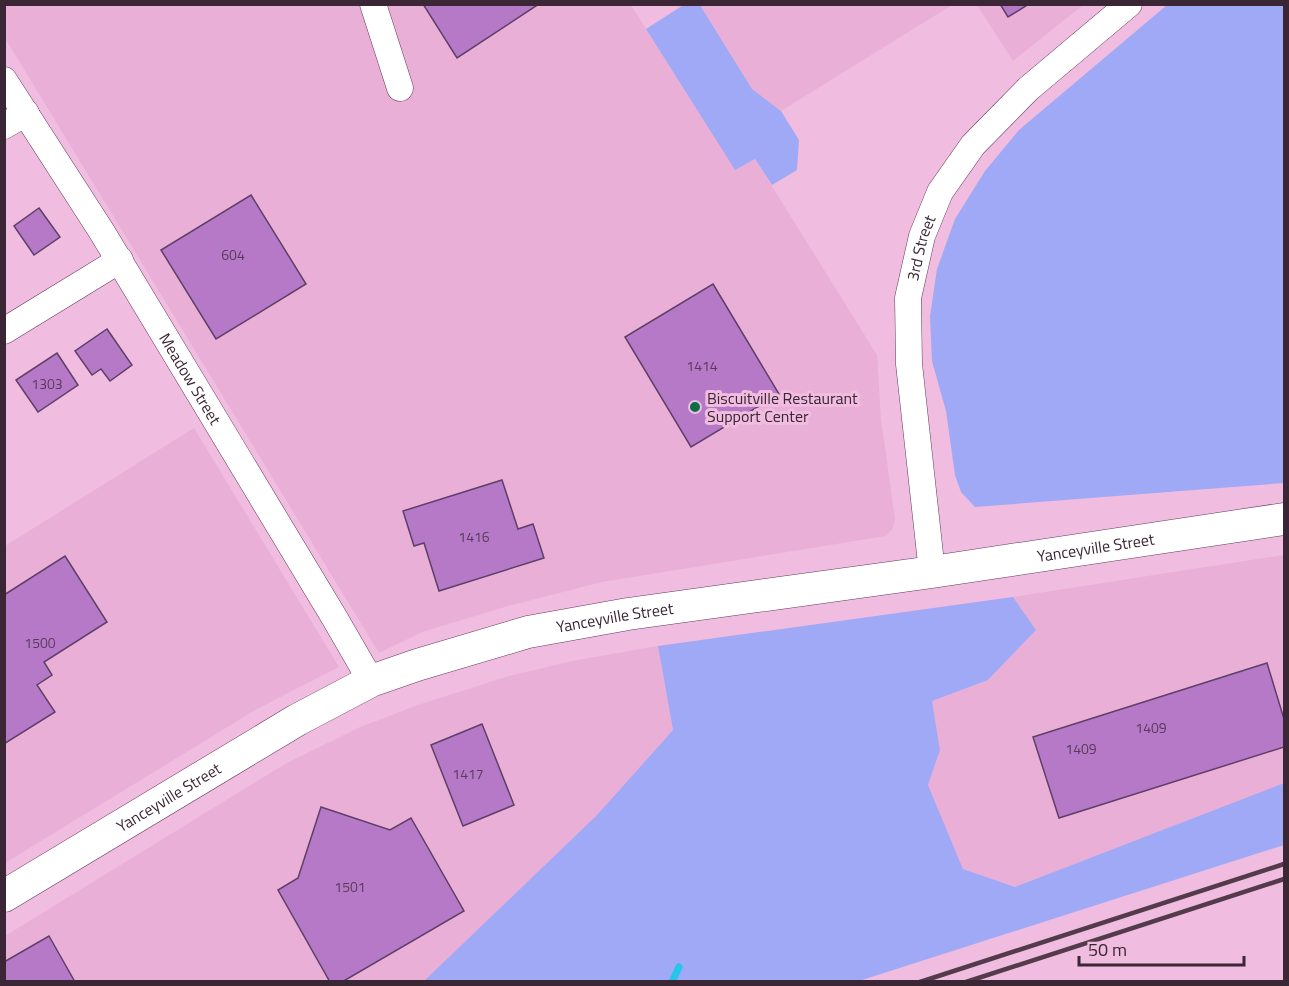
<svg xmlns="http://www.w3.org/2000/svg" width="1289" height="986" viewBox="0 0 1289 986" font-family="'Titillium Web',sans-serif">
<rect width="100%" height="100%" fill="#f0bcdf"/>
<g fill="#eaafd7">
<path d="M 5,5 L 631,5 L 735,170 L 755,159 L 877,355 L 881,419 L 895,519 L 893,528 L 886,536 L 602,582 L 508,606 L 422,632 L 379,653 L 5,38 Z"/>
<path d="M 700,5 L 952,5 L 781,111 L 752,89 Z"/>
<path d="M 977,5 L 1083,5 L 1013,61 Z"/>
<path d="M 194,428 L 339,667 L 257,709 L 5,863 L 5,546 Z"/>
<path d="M 1284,555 L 1284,783 L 1015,887 L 963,869 L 928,785 L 940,750 L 932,701 L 988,680 L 1036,630 L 1013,597 Z"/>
<path d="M 658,646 L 673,730 L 597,815 L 424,981 L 5,982 L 5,936 L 285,764 L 358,728 L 418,705 L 509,676 L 572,661 Z"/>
</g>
<g fill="#a0a9f5">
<path d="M 685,4 L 700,5 L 752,89 L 781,111 L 799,140 L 797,170 L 772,185 L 755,159 L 735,170 L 646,29 Z"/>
<path d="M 1167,5 L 1284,5 L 1284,483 L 975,507 L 961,492 L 955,475 L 946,411 L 932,361 L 930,316 L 937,269 L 955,219 L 985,171 L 1019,130 Z"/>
<path d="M 1013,597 L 1036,630 L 988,680 L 932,701 L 940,750 L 928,785 L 963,869 L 1015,887 L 1284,783 L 1284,845 L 859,981 L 424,981 L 597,815 L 673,730 L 658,646 Z"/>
</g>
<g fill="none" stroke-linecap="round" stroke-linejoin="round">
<path stroke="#25c5e9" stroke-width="7" d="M 672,982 L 679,967"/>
</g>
<g fill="#b679c8" stroke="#5e3f67" stroke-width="1.5">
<path d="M 423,4 L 539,4 L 457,58 Z"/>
<path d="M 1000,4 L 1029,4 L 1008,17 Z"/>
<path d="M 251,195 L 306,284 L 216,339 L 161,250 Z"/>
<path d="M 39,208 L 60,237 L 34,255 L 14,226 Z"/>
<path d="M 713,284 L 779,394 L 691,447 L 625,337 Z"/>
<path d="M 107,329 L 132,365 L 110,381 L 101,369 L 92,375 L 75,351 Z"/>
<path d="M 57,353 L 78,385 L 38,412 L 16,380 Z"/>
<path d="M 502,480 L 518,529 L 533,524 L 544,558 L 439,591 L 424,543 L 414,546 L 403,511 Z"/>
<path d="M 65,556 L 107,622 L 44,662 L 52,675 L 37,685 L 55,712 L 4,744 L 4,595 Z"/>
<path d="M 1267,663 L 1284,719 L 1284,747 L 1059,818 L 1033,737 Z"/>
<path d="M 482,724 L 514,805 L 463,826 L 431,745 Z"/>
<path d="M 321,807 L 390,830 L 411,818 L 464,911 L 342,982 L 330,982 L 278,890 L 298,878 Z"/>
<path d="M 49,936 L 75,982 L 4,982 L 4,962 Z"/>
</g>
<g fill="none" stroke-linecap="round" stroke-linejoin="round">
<defs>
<g id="minor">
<path d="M 373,4 L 400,88"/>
<path id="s1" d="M 4,80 L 102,232 L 334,617 L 371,681"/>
<path d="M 4,126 L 26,113"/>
<path d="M 4,331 L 120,260"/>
<path id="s2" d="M 932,572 L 909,364 L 908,298 L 922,236 L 940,192 L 973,145 L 1028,89 L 1129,4"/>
</g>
<g id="major">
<path id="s3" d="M 4,896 L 297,720 L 371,681 L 417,665 L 528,632 L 628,614 L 932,572 L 1284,519"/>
</g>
</defs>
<use href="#minor" stroke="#653a59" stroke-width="27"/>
<use href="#major" stroke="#653a59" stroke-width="33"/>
<use href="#minor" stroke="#fff" stroke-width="26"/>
<use href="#major" stroke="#fff" stroke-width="32"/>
<g stroke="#533b4c" stroke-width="4.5">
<path d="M 920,982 L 1284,864"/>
<path d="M 966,982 L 1284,879"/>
</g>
</g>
<circle fill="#0a6f46" stroke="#f0bcdf" stroke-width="2" cx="695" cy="407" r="6"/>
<g text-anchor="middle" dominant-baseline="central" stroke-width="6" stroke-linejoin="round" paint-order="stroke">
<g font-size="14" fill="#593b59">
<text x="233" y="254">604</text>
<text x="702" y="365">1414</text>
<text x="47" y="383">1303</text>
<text x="474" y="536">1416</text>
<text x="40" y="642">1500</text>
<text x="1151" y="727">1409</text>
<text x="1081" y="748">1409</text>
<text x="468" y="773">1417</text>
<text x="350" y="886">1501</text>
</g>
<g font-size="16" fill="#3a2634" stroke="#f0bcdf">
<text stroke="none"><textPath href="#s2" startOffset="327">3rd Street</textPath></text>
<text stroke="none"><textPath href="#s1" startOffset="352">Meadow Street</textPath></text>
<text stroke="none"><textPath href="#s3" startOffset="1164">Yanceyville Street</textPath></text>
<text stroke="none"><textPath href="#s3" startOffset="678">Yanceyville Street</textPath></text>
<text stroke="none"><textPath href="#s3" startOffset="192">Yanceyville Street</textPath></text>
</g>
<g font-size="16" fill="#3a2634" stroke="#f0bcdf" text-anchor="start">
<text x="707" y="398">Biscuitville Restaurant<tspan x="707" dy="18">Support Center</tspan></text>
</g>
</g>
<rect width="1289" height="986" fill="none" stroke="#3a2634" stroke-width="12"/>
<path d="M1079 956v9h165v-9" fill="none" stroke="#3a2634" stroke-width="3"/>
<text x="1088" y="956" font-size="18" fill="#3a2634" stroke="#f0bcdf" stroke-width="4.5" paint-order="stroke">50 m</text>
</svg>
